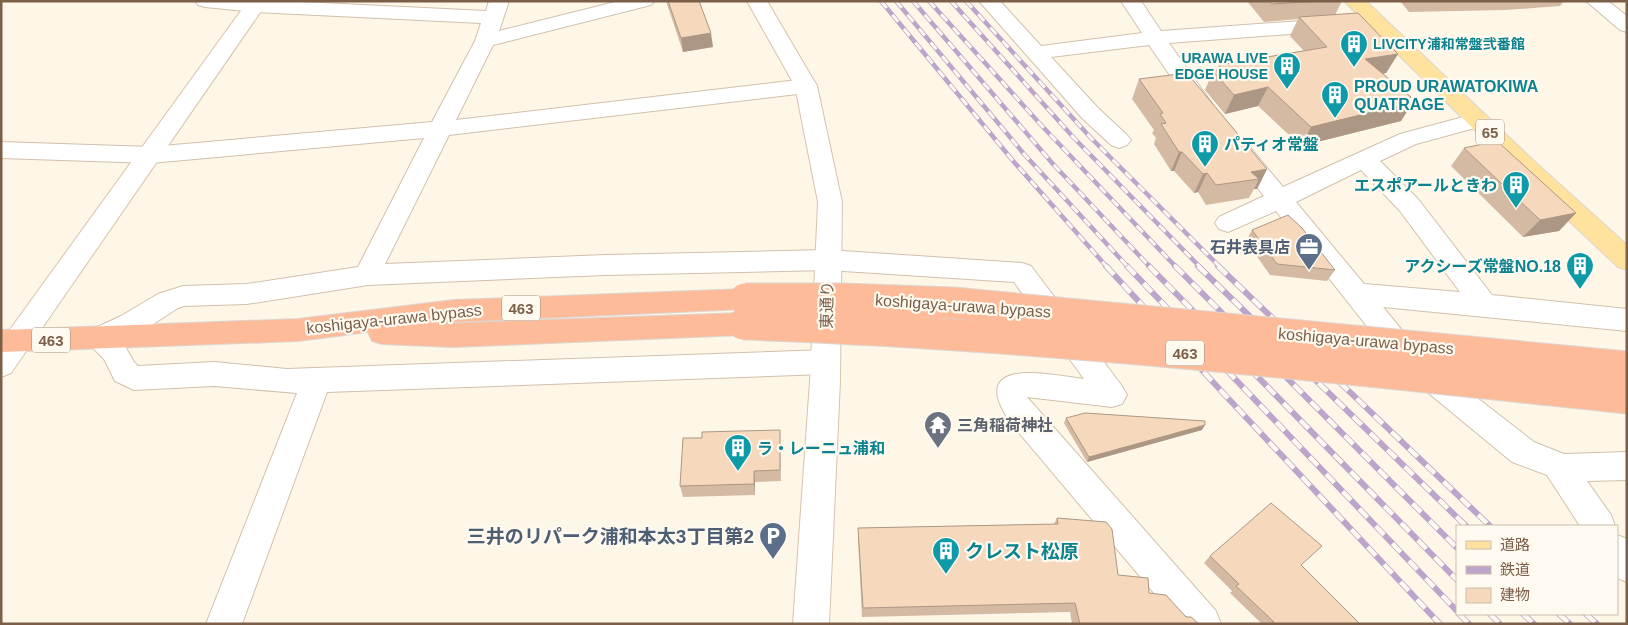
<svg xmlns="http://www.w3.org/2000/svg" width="1628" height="625" viewBox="0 0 1628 625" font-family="Helvetica,'Noto Sans JP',sans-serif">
<rect width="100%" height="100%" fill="#fef7e8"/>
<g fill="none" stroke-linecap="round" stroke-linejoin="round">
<defs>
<g id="street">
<path d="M 195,1 L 281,1 L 486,11 L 489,1 L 509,1 L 499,31 L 619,1 L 654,1 L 651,5 L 493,45 L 456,120 L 806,79 L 814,81 L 817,86 L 814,91 L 806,93 L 449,135 L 385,264 L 605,255 L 828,250 L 1022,263 L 1031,266 L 1122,386 L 1127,395 L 1122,404 L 1112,407 L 1027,397 L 1216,611 L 1221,624 L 1180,624 L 1010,422 C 966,356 1047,374 1084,379 L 1014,282 L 828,270 L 605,275 L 368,285 L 247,304 L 184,306 L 178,308 L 141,332 L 122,341 L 134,362 L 138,366 L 214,362 L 287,369 L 825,350 L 835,354 L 839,362 L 835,370 L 825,374 L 327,392 L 242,624 L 206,624 L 297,393 L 214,386 L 134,390 L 115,381 L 104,359 L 91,346 L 87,338 L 91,330 L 121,316 L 158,294 L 183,286 L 247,284 L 358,267 L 424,138 L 151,163 L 1,158 L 1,142 L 151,147 L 432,122 L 475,41 L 481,23 L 255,12 L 205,7 L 198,5 Z"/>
<path d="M 979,1 L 1000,1 L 1041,46 L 1142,33 L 1121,1 L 1141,1 L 1161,31 L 1330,19 L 1337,21 L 1340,25 L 1337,29 L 1330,31 L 1169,43 L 1213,105 L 1210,110 L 1202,112 L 1194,110 L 1149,45 L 1051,57 L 1098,108 L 1127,135 L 1131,140 L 1127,145 L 1119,148 L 1111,145 L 1082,118 Z"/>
<path d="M 1586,1 L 1608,1 L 1627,16 L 1627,32 L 1620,30 Z"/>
<path d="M 1478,113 L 1486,115 L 1489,120 L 1486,125 L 1416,144 L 1380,161 L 1418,199 L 1492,295 L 1627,309 L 1627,331 L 1383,307 L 1423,356 L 1534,442 L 1564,454 L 1627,452 L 1627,480 L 1587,481 L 1611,515 L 1615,526 L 1580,526 L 1547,475 L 1512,462 L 1403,372 L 1276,211 L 1228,232 L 1219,229 L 1215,223 L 1219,217 L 1264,196 L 1228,150 L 1232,145 L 1240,142 L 1248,145 L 1283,187 L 1400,134 ZM 1361,170 L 1400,211 L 1460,292 L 1364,284 L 1296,202 Z"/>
<path d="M 1617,535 L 1627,539 L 1627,582 L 1617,578 Z"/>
</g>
<g id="secondary">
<path d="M 248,1 L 268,1 L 11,373 L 1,377 L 1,342 Z"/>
<path d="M 747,1 L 767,1 L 817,86 L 842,202 L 840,381 L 829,624 L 793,624 L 810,381 L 818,202 L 795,86 Z"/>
</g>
<path id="primary" d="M 1344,1 L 1366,1 L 1535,162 L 1627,245 L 1627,270 L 1618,267 L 1519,174 Z"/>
<path id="highway" d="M 745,289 L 755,292 L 759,299 L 755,306 L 745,309 L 454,322 L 434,324 L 743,313 L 753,316 L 757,324 L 753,332 L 743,335 L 453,347 L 382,344 L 372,341 L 368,332 L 298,341 L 1,352 L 1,330 L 298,319 L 454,300 Z"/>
</defs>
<use href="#street" stroke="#d2c0ac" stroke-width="2"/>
<use href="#secondary" stroke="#d8c2ab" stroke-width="2"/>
<use href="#primary" stroke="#ddd5d0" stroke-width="2"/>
<use href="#highway" stroke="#ddd5d0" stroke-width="2"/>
<use href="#street" fill="#fff" fill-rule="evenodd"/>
<use href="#secondary" fill="#fff" fill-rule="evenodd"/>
<use href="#primary" fill="#ffe29e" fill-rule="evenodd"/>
<use href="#highway" fill="#fdbb9a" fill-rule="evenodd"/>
<defs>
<g id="rail-far1">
<path d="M 881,1 L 1014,162 L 1107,267"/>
<path d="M 896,1 L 1024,154 L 1128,267"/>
<path d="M 913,1 L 1053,164 L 1150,267"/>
<path d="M 929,1 L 1042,126 L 1176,267"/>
<path d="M 951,1 L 1074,138 L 1200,267"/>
<path d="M 966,1 L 1091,138 L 1220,267"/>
</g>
<g id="rail">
<path d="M 1106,266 L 1225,395 L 1440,624"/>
<path d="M 1127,266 L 1457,611"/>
<path d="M 1149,266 L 1457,580"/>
<path d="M 1175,266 L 1457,548"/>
<path d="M 1198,266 L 1466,526"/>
<path d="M 1218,266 L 1490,526"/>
<path d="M 1459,614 L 1469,624"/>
<path d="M 1490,614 L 1500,624"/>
<path d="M 1523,614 L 1534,624"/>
<path d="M 1559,614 L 1570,624"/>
<path d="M 1586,614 L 1597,624"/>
</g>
</defs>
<use href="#rail-far1" stroke="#bca4ca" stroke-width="4.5"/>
<use href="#rail" stroke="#bca4ca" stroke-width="6"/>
<use href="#rail-far1" stroke="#fffaf0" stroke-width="3" stroke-dasharray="9" stroke-linecap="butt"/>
<use href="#rail" stroke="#fffaf0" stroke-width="4.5" stroke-dasharray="12" stroke-linecap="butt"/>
<defs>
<g id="highway-bridge">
<path d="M 745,299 L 843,299 L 953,303 L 1627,367"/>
<path d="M 743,324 C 1039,334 1333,367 1627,398"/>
</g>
</defs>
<use href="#highway-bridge" stroke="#ddd5d0" stroke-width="33" stroke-linecap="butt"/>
<use href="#highway-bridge" stroke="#fdbb9a" stroke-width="31"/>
</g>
<g fill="#d4baa3">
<path d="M 666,1 L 699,1 L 713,47 L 683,52 Z"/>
<path d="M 1247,1 L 1342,1 L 1335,15 L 1398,54 L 1386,73 L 1383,74 L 1413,102 L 1401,121 L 1301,146 L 1258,106 L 1225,114 L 1205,90 L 1213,71 L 1217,70 L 1219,65 L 1304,51 L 1290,36 L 1298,19 L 1264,22 Z"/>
<path d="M 1400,1 L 1564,1 L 1560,6 L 1506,10 L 1409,12 Z"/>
<path d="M 1139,79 L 1267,169 L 1257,189 L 1254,189 L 1249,198 L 1206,205 L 1198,192 L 1194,193 L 1174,171 L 1171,171 L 1154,144 L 1156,138 L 1152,133 L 1154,130 L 1132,99 Z"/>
<path d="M 1464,148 L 1576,213 L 1559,231 L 1523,237 L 1451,166 Z"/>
<path d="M 1252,230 L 1335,270 L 1327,281 L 1270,275 L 1246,241 Z"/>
<path d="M 1066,418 L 1202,430 L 1087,462 L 1064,423 Z"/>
<path d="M 780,430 L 781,481 L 755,482 L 755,495 L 683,497 L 680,486 L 702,438 Z"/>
<path d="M 1057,518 L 1118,575 L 1149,593 L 1199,624 L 1072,624 L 1070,612 L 862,617 L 858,538 L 858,528 L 1054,524 Z"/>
<path d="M 1210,556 L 1301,565 L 1360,624 L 1262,624 L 1230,593 L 1232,591 L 1204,563 Z"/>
</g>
<g fill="#ac9784">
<path d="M 711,33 L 713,47 L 683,52 L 681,38 Z"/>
<path d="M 1398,54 L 1386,73 L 1354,78 L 1365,59 Z"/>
<path d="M 1268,87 L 1258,106 L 1225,114 L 1234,95 Z"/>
<path d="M 1411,97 L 1407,103 L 1413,102 L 1401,121 L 1301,146 L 1311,127 Z"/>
<path d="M 1179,152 L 1182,152 L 1174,171 L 1171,171 Z"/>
<path d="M 1267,169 L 1257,189 L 1254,189 L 1259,179 L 1251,172 Z"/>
<path d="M 1207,173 L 1198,192 L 1194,193 L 1203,174 Z"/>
<path d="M 1576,213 L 1559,231 L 1523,237 L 1540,220 Z"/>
<path d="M 1205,425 L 1202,430 L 1087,462 L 1089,457 Z"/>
<path d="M 754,471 L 755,482 L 755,495 L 754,484 Z"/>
</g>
<g fill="#f6d8bd" stroke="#ac9784">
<path d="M 668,1 L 699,1 L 711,33 L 681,38 Z"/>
<path d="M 1269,1 L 1320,1 L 1272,4 Z"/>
<path d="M 1358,13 L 1398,54 L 1365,59 L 1411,97 L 1408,98 L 1413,102 L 1311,127 L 1268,87 L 1234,95 L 1213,71 L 1223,69 L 1219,65 L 1327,47 L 1299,17 Z"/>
<path d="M 1187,73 L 1267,169 L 1251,172 L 1259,179 L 1216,185 L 1207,173 L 1203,174 L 1182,152 L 1179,152 L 1161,124 L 1166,123 L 1160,114 L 1163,113 L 1139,79 Z"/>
<path d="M 1497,141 L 1576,213 L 1540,220 L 1464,148 Z"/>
<path d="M 1288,215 L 1302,228 L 1335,270 L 1277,264 L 1252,230 Z"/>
<path d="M 1085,413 L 1205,421 L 1205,425 L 1089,457 L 1066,418 Z"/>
<path d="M 780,430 L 780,470 L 754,471 L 754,484 L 680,486 L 683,438 L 702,438 L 702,432 Z"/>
<path d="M 1271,503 L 1322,546 L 1301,565 L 1360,624 L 1272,624 L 1274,622 L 1236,586 L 1239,584 L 1210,556 Z"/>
<path d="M 1057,518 L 1106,522 L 1112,529 L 1118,575 L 1148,578 L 1149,593 L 1166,595 L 1186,617 L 1191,617 L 1199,624 L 1080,624 L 1075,603 L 863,608 L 858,528 L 1058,524 Z"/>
</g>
<defs>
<symbol id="building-pin" viewBox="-11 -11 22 30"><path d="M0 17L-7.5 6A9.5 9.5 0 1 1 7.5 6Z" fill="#0f9aa8" stroke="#fffaf0"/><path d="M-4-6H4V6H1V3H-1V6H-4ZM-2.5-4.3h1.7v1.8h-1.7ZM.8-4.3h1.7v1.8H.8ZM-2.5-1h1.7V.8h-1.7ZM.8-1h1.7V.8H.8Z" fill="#fff"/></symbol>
<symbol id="office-pin" viewBox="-11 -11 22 30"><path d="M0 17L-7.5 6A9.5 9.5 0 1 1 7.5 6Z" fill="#5c6f8a" stroke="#fffaf0"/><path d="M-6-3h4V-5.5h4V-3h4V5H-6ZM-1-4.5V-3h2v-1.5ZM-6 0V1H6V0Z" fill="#fff"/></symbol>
<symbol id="temple-pin" viewBox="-11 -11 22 30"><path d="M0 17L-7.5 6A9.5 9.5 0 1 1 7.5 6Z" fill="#6b7280" stroke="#fffaf0"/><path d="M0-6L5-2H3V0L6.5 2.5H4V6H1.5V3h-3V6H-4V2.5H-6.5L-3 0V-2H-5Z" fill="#fff"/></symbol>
<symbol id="parking-pin" viewBox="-11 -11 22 30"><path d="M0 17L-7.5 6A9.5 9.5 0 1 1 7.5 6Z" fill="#5c6f8a" stroke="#fffaf0"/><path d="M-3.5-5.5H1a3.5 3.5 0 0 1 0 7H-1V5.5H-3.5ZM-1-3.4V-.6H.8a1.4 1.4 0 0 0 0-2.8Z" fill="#fff"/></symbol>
</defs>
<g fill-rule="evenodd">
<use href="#building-pin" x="1338" y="28" width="32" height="43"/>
<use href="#building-pin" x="1271" y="50" width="32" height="43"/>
<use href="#building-pin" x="1319" y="79" width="32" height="43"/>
<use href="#building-pin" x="1189" y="128" width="32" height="43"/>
<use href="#building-pin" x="1500" y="169" width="32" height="43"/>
<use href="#office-pin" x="1293" y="231" width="32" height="43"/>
<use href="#building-pin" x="1564" y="250" width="32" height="43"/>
<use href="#temple-pin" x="922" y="409" width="32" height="43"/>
<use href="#building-pin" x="722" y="432" width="32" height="43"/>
<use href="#parking-pin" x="757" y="520" width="32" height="43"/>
<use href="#building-pin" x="930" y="535" width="32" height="43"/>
</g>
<g text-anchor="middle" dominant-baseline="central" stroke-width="4.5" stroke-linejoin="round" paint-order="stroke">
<g font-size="14" font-weight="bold" fill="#0d838f" stroke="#fffaf0" text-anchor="start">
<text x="1373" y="44">LIVCITY浦和常盤弐番館</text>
<text x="1268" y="58" text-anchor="end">URAWA LIVE<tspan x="1268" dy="16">EDGE HOUSE</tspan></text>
</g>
<g fill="#fffaf0" stroke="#a38e7b" stroke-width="1">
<rect x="1476" y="119.5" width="28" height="25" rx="4"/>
<rect x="502" y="295.5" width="38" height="25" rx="4"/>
<rect x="32" y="327.5" width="38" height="25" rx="4"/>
<rect x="1166" y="340.5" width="38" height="25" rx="4"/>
</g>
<g font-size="15" font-weight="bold" fill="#7c5f49">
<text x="1490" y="132">65</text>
<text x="521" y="308">463</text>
<text x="51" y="340">463</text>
<text x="1185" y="353">463</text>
</g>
<g font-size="16" font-weight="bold" fill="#0d838f" stroke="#fffaf0" text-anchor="start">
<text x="1354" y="86">PROUD URAWATOKIWA<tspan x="1354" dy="18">QUATRAGE</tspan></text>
<text x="1224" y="144">パティオ常盤</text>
<text x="1497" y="185" text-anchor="end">エスポアールときわ</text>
<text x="1561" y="266" text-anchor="end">アクシーズ常盤NO.18</text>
<text x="757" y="448">ラ・レーニュ浦和</text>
</g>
<g font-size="16" font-weight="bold" fill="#4e5e75" stroke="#fffaf0" text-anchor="end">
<text x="1290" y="247">石井表具店</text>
</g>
<g font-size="16" fill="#7c5f49" stroke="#fffaf0">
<text transform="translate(827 305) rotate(-89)">東通り</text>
<text transform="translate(963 306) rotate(4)">koshigaya-urawa bypass</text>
<text transform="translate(394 319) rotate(-6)">koshigaya-urawa bypass</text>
<text transform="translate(1366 341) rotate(5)">koshigaya-urawa bypass</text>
</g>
<g font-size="16" font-weight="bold" fill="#5b616d" stroke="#fffaf0" text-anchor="start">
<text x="957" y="425">三角稲荷神社</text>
</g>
<g font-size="19" font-weight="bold" fill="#4e5e75" stroke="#fffaf0" text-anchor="end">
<text x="754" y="536">三井のリパーク浦和本太3丁目第2</text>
</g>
<g font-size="19" font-weight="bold" fill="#0d838f" stroke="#fffaf0" text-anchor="start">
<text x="965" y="551">クレスト松原</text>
</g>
</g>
<rect width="1628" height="625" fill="none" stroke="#7c5f49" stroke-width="5"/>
<rect x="1456" y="525" width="162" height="90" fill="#fffaf0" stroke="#cbbcad"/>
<rect x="1466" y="541" width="25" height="8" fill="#ffe29e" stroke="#cbbcad"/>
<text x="1500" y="550" font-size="15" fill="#7c5f49">道路</text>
<rect x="1466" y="566" width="25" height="8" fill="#bca4ca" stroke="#cbbcad"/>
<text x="1500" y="575" font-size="15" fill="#7c5f49">鉄道</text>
<rect x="1466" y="588" width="25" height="15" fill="#f6d8bd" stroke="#cbbcad"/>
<text x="1500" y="600" font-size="15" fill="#7c5f49">建物</text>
</svg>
